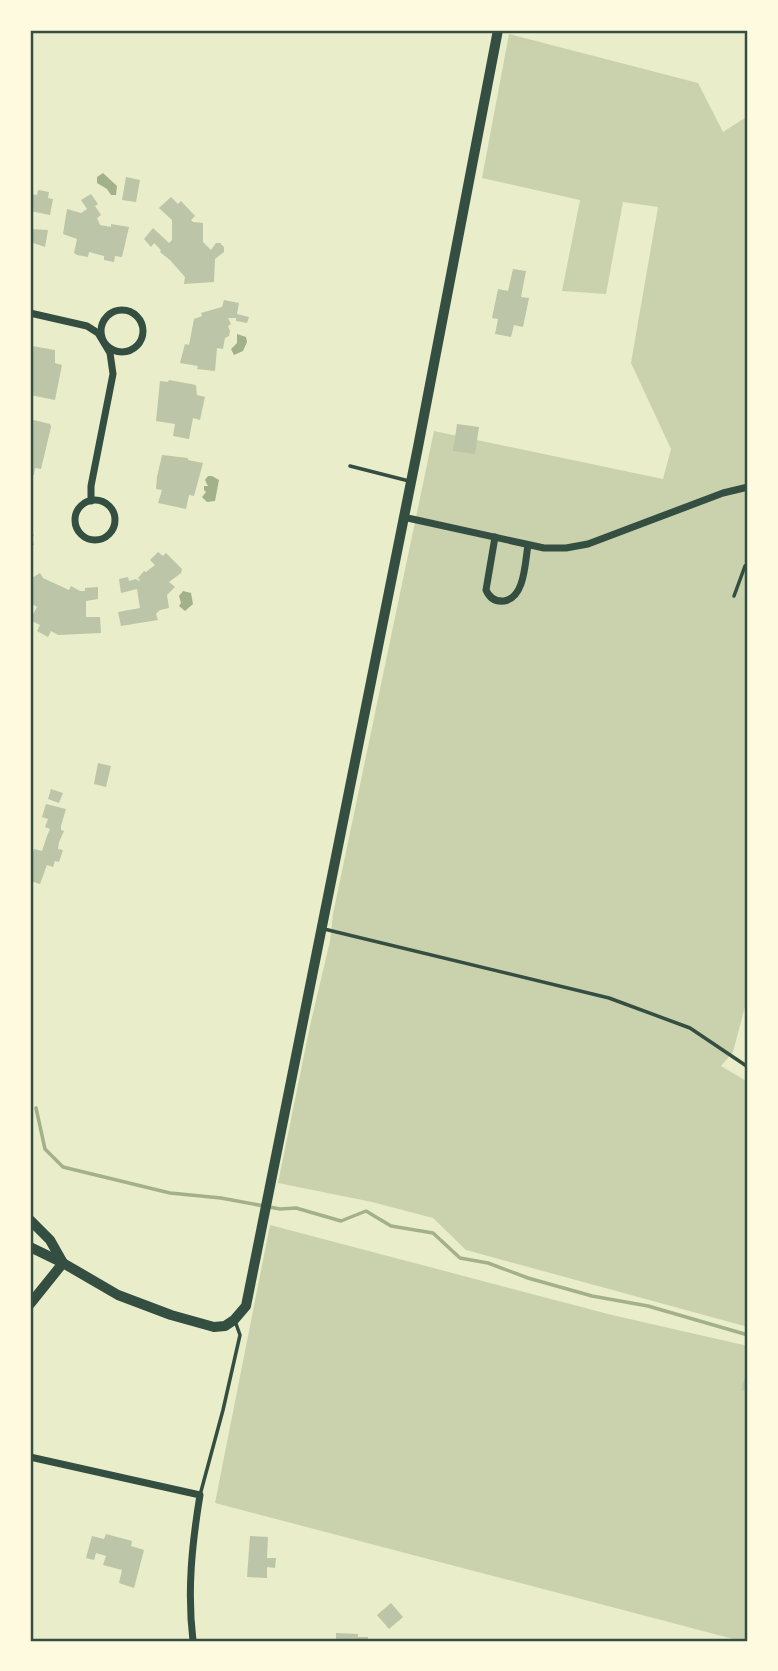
<svg xmlns="http://www.w3.org/2000/svg" width="778" height="1671" viewBox="0 0 778 1671" font-family="'Fira Sans',sans-serif">
<rect width="100%" height="100%" fill="#e9edc9"/>
<g fill="#cad2ad">
<path d="M 509,34 L 698,83 L 723,132 L 748,116 L 748,995 L 733,1052 L 721,1066 L 748,1082 L 748,1327 L 466,1250 L 433,1218 L 372,1202 L 278,1183 L 310,1026 L 330,941 L 333,914 L 434,431 L 663,479 L 671,449 L 631,363 L 658,207 L 623,202 L 606,294 L 562,291 L 580,200 L 482,178 Z"/>
<path d="M 270,1225 L 612,1315 L 748,1346 L 748,1641 L 741,1641 L 215,1503 Z"/>
</g>
<g fill="#a3b18a">
<path d="M 103,173 L 117,186 L 116,195 L 111,195 L 107,189 L 97,183 L 97,177 Z"/>
<path d="M 237,334 L 246,337 L 247,342 L 243,351 L 234,355 L 231,349 L 237,343 Z"/>
<path d="M 208,476 L 212,476 L 219,480 L 215,501 L 207,502 L 202,497 L 206,492 L 204,490 L 204,486 L 208,486 L 205,480 Z"/>
<path d="M 183,591 L 191,593 L 193,604 L 185,611 L 179,606 L 181,603 L 179,596 Z"/>
</g>
<g fill="none" stroke-linecap="round" stroke-linejoin="round">
<g stroke="#a3b18a" stroke-width="3.5">
<path d="M 30,1095 L 30,1096"/>
<path d="M 36,1108 L 45,1149 L 63,1167 L 170,1193 L 221,1198 L 280,1209 L 296,1208 L 341,1221 L 366,1211 L 391,1226 L 433,1233 L 460,1258 L 488,1263 L 528,1278 L 592,1296 L 648,1306 L 748,1335"/>
</g>
</g>
<g fill="#bcc5a7">
<path d="M 126,177 L 140,180 L 136,202 L 122,200 Z"/>
<path d="M 38,190 L 49,192 L 48,198 L 53,199 L 50,215 L 30,211 L 31,194 L 37,195 Z"/>
<path d="M 91,194 L 98,204 L 95,206 L 101,215 L 97,218 L 100,225 L 111,227 L 111,224 L 129,227 L 122,257 L 115,256 L 114,262 L 104,260 L 104,256 L 89,252 L 88,257 L 77,255 L 74,253 L 77,239 L 63,234 L 67,209 L 81,213 L 87,209 L 81,200 Z"/>
<path d="M 171,197 L 178,204 L 181,201 L 195,216 L 191,220 L 193,222 L 203,223 L 203,242 L 211,250 L 216,243 L 220,243 L 224,247 L 224,252 L 215,259 L 214,282 L 184,284 L 185,277 L 170,260 L 160,252 L 161,250 L 154,243 L 151,247 L 144,239 L 153,228 L 169,243 L 172,240 L 172,220 L 159,208 Z"/>
<path d="M 30,229 L 48,230 L 45,247 L 30,242 Z"/>
<path d="M 513,269 L 526,271 L 521,297 L 529,298 L 523,327 L 514,325 L 511,337 L 495,334 L 498,319 L 492,318 L 498,289 L 508,291 Z"/>
<path d="M 224,300 L 239,303 L 237,314 L 249,317 L 247,323 L 236,321 L 236,318 L 228,318 L 231,324 L 228,326 L 230,331 L 229,336 L 225,338 L 223,349 L 217,348 L 215,371 L 197,369 L 198,366 L 180,363 L 185,344 L 189,345 L 194,319 L 202,316 L 201,313 L 222,307 Z"/>
<path d="M 32,346 L 55,350 L 55,363 L 62,365 L 55,400 L 30,395 L 30,351 Z"/>
<path d="M 169,380 L 196,385 L 197,395 L 205,397 L 200,420 L 193,418 L 189,439 L 173,436 L 175,424 L 156,421 L 160,381 L 168,382 Z"/>
<path d="M 30,419 L 50,424 L 51,427 L 41,469 L 35,468 L 34,475 L 30,474 Z"/>
<path d="M 457,424 L 479,427 L 475,454 L 453,451 Z"/>
<path d="M 162,455 L 188,458 L 188,460 L 203,463 L 194,496 L 189,495 L 186,509 L 158,503 L 162,490 L 156,489 L 157,477 Z"/>
<path d="M 30,530 L 32,530 L 34,536 L 32,536 L 34,545 L 30,546 Z"/>
<path d="M 158,552 L 163,556 L 166,553 L 182,569 L 181,573 L 169,582 L 175,587 L 167,595 L 169,608 L 160,610 L 156,614 L 158,620 L 121,626 L 118,612 L 140,608 L 137,589 L 121,593 L 119,579 L 128,577 L 129,581 L 136,579 L 139,581 L 140,580 L 138,578 L 144,571 L 146,572 L 155,565 L 150,560 Z"/>
<path d="M 40,573 L 43,578 L 69,590 L 71,586 L 80,591 L 85,591 L 85,588 L 98,587 L 98,599 L 86,601 L 86,617 L 100,617 L 101,633 L 58,635 L 51,631 L 48,637 L 37,631 L 40,625 L 30,620 L 37,607 L 30,603 L 30,579 Z"/>
<path d="M 98,763 L 111,766 L 106,787 L 94,784 Z"/>
<path d="M 51,789 L 63,793 L 59,803 L 48,799 Z"/>
<path d="M 46,804 L 66,809 L 61,826 L 61,830 L 64,831 L 59,842 L 58,849 L 63,850 L 59,862 L 55,861 L 53,867 L 47,865 L 40,884 L 30,881 L 30,855 L 32,856 L 34,849 L 42,851 L 47,836 L 50,829 L 45,827 L 48,819 L 42,817 Z"/>
<path d="M 748,1367 L 748,1392 L 741,1390 Z"/>
<path d="M 106,1534 L 132,1541 L 131,1546 L 144,1550 L 134,1588 L 119,1583 L 122,1570 L 103,1565 L 106,1556 L 96,1553 L 94,1560 L 86,1558 L 92,1536 L 104,1539 Z"/>
<path d="M 250,1536 L 268,1537 L 267,1558 L 276,1558 L 275,1568 L 267,1567 L 267,1578 L 247,1577 Z"/>
<path d="M 391,1603 L 403,1617 L 389,1629 L 377,1615 Z"/>
<path d="M 336,1633 L 358,1634 L 358,1637 L 368,1637 L 368,1641 L 336,1641 Z"/>
</g>
<g fill="none" stroke-linecap="round" stroke-linejoin="round">
<g stroke="#344e41" stroke-width="3.5">
<path d="M 350,466 L 409,481"/>
<path d="M 734,596 L 745,566 L 748,564"/>
<path d="M 324,929 L 609,998 L 690,1028 L 748,1067"/>
<path d="M 200,1495 L 223,1410 L 240,1335 L 235,1321"/>
</g>
<g stroke="#344e41" stroke-width="7">
<circle cx="122" cy="331" r="21"/>
<path d="M 30,313 L 87,326 L 98,333 L 110,353 L 113,374 L 91,486 L 91,501"/>
<circle cx="95" cy="520" r="20"/>
<path d="M 403,517 L 544,548 L 566,548 L 588,544 L 723,493 L 748,487"/>
<path d="M 495,537 L 486,590 C 489,597 494,602 504,601 C 525,598 525,562 528,545"/>
<path d="M 30,1457 L 200,1495 C 192,1544 187,1591 193,1641"/>
</g>
<g stroke="#344e41" stroke-width="10">
<path d="M 30,1220 L 50,1240 L 63,1263"/>
<path d="M 30,1247 L 63,1263 L 118,1295 L 171,1315 L 214,1327 L 225,1326 L 234,1320 L 246,1306 L 418,447 L 498,30"/>
<path d="M 30,1304 L 63,1263"/>
</g>
</g>
<rect width="778" height="1671" fill="none" stroke="#fefae0" stroke-width="63"/>
<rect x="32" y="32" width="714" height="1608" fill="none" stroke="#344e41" stroke-width="2.5"/>
</svg>
